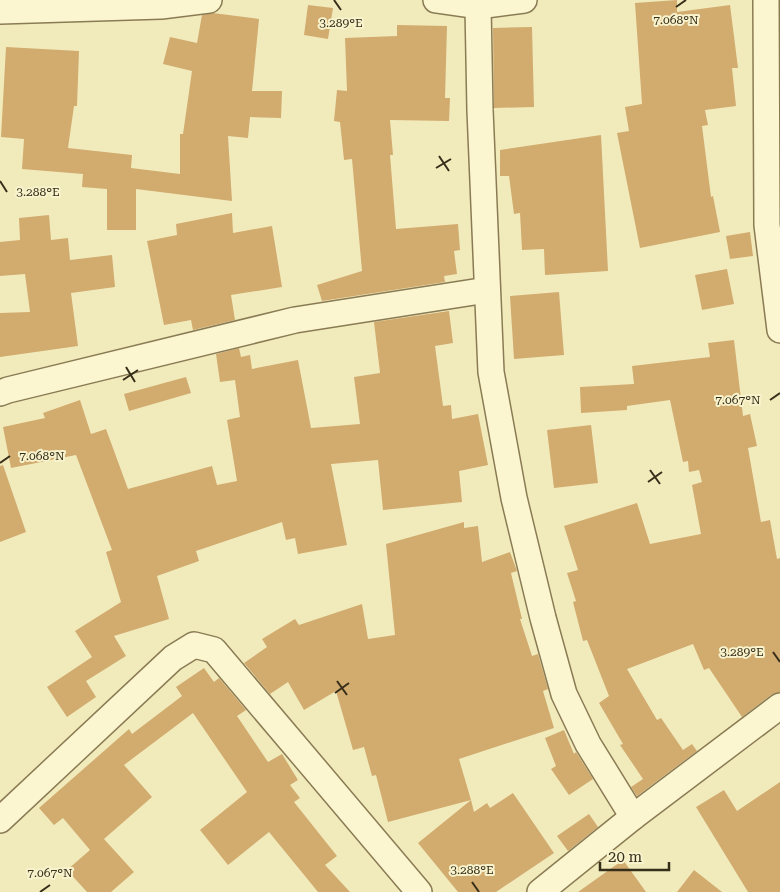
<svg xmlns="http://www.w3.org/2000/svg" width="780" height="892" viewBox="0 0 780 892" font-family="'Roboto Serif',serif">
<rect width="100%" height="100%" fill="#f1ebbc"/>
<g fill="#d2ab6f">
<path d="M 677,0 L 677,12 L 730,5 L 738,68 L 732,68 L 736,106 L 705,110 L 708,125 L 702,126 L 711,197 L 713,196 L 720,232 L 640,248 L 617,133 L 629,131 L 625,107 L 642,104 L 635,3 Z"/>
<path d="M 308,5 L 333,8 L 328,39 L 304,35 Z"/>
<path d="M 213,13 L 259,19 L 252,91 L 282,91 L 281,118 L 250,117 L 248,138 L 228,136 L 232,201 L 136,189 L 136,230 L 107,230 L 107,189 L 82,187 L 83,174 L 22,169 L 24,139 L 1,137 L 6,47 L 79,51 L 77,106 L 74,106 L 68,148 L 132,155 L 131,168 L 180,174 L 180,134 L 183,134 L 192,71 L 163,64 L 170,37 L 197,43 L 202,15 Z"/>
<path d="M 397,25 L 447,26 L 445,98 L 450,98 L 449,121 L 390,120 L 393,155 L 390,155 L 396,229 L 458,224 L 460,250 L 454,251 L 457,274 L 444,276 L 445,282 L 322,301 L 317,285 L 362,271 L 352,159 L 344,160 L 340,122 L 334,121 L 337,90 L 347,91 L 345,38 L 397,36 Z"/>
<path d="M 532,27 L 534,107 L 494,108 L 493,28 Z"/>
<path d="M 601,135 L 608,271 L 545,275 L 544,249 L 522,250 L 520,213 L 514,214 L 509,176 L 500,176 L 500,150 Z"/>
<path d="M 232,213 L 233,233 L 272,226 L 282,287 L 231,295 L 235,320 L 193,330 L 191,320 L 164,325 L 147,241 L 177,235 L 176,224 Z"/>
<path d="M 49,215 L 51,240 L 68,238 L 70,260 L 112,255 L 115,287 L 71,293 L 78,346 L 0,357 L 0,313 L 30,312 L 25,274 L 0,276 L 0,242 L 20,240 L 19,218 Z"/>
<path d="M 750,232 L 753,256 L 730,259 L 726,236 Z"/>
<path d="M 727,269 L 734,304 L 702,310 L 695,275 Z"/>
<path d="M 559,292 L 564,355 L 514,359 L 510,296 Z"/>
<path d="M 449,311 L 453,343 L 435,346 L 443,406 L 451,405 L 452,419 L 478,414 L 488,465 L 459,471 L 462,502 L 383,510 L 378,460 L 331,464 L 347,545 L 298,554 L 295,538 L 286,540 L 282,522 L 196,551 L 199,561 L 157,576 L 169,619 L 114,636 L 126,656 L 86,681 L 96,697 L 67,717 L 47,687 L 92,657 L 75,631 L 121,602 L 106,552 L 112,550 L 76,455 L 11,468 L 3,427 L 45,418 L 43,413 L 80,400 L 91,434 L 106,429 L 128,489 L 212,466 L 217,485 L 237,481 L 227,420 L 240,417 L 235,380 L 220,382 L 216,354 L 239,348 L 241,357 L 250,355 L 252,369 L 298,360 L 311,428 L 360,424 L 354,377 L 380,373 L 374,322 Z"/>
<path d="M 734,340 L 743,416 L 750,414 L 757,446 L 748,448 L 761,522 L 770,520 L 777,559 L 780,558 L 780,692 L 771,695 L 742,717 L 709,668 L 704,670 L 693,644 L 627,669 L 657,720 L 661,718 L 683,750 L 692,744 L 697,751 L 637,796 L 631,787 L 643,779 L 620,745 L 623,744 L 599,703 L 609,696 L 587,640 L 583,641 L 573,602 L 576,601 L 567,573 L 578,570 L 564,526 L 637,503 L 650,544 L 701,534 L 692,485 L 702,482 L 699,470 L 689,472 L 688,461 L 683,462 L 670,400 L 627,406 L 627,410 L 581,413 L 580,387 L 634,384 L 632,366 L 710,357 L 708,343 Z"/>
<path d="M 186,377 L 191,393 L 129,411 L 124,394 Z"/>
<path d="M 591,425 L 598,483 L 554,488 L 547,430 Z"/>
<path d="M 3,465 L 26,532 L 0,542 L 0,466 Z"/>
<path d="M 464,522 L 464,528 L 478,526 L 482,562 L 510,552 L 517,571 L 511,573 L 522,619 L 520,619 L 532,656 L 538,654 L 548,689 L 543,691 L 554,728 L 459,759 L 471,800 L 388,822 L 376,775 L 372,776 L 364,747 L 353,750 L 336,691 L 304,710 L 288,682 L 270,694 L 244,663 L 267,647 L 262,639 L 295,619 L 299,625 L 362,604 L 368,639 L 395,635 L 386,544 Z"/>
<path d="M 204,668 L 214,682 L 219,678 L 246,710 L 237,716 L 268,762 L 282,754 L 298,780 L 290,785 L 300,798 L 294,802 L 337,856 L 325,865 L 350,892 L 318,892 L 269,832 L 228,865 L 200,830 L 247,792 L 193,713 L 124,765 L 152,797 L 104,839 L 134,872 L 111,892 L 87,892 L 67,870 L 90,850 L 63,818 L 54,825 L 39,808 L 129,729 L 132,734 L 182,696 L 176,687 Z"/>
<path d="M 564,730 L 574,754 L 576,752 L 593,779 L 569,795 L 551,769 L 556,766 L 545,738 Z"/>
<path d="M 780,782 L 780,892 L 748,892 L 696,807 L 724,790 L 737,811 Z"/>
<path d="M 513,793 L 554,853 L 496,892 L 458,892 L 418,843 L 471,800 L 474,812 L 487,803 L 490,808 Z"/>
<path d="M 589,814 L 598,827 L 568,851 L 557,836 Z"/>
<path d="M 623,860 L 646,892 L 578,892 Z"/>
<path d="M 694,870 L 722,892 L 677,892 Z"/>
</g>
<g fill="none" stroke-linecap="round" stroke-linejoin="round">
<defs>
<g id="street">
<path d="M 436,0 L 478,6 L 524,0"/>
<path d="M 766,0 L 767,225 L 780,330"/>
<path d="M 478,6 L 480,110 L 491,372 L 514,498 L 543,618 L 564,694 L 588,744 L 633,817"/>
<path d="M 0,11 L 161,6 L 209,0"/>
<path d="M 0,393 L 8,390 L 295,320 L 487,290"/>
<path d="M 0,820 L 173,658 L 194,645 L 214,650 L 419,892"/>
<path d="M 540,892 L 633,817 L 780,706"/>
</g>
</defs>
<use href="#street" stroke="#8a7b54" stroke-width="28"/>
<use href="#street" stroke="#fbf6d0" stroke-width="25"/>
</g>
<path fill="none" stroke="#372e1a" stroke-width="2" d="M 334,0 L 341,10M 676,7 L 686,0M 439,156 L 449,171M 436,168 L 451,159M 0,181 L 7,192M 126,367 L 135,382M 123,380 L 138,370M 770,400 L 780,393M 0,463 L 10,456M 650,470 L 660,484M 648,482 L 662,472M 773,652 L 780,662M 337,681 L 347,695M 335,693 L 349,683M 472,882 L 479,892M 40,892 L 50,885"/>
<g font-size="12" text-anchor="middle" fill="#372e1a" stroke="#f8f3cc" stroke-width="4" stroke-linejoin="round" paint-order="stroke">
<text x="676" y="24">7.068°N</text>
<text x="341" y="27">3.289°E</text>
<text x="38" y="196">3.288°E</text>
<text x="738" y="404">7.067°N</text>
<text x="42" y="460">7.068°N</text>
<text x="742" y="656">3.289°E</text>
<text x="472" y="874">3.288°E</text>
<text x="50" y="877">7.067°N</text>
</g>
<path d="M600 862v8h69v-8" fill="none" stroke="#372e1a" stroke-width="2.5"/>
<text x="608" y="862" font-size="15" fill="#372e1a" stroke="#f8f3cc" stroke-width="4" paint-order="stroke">20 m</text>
</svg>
